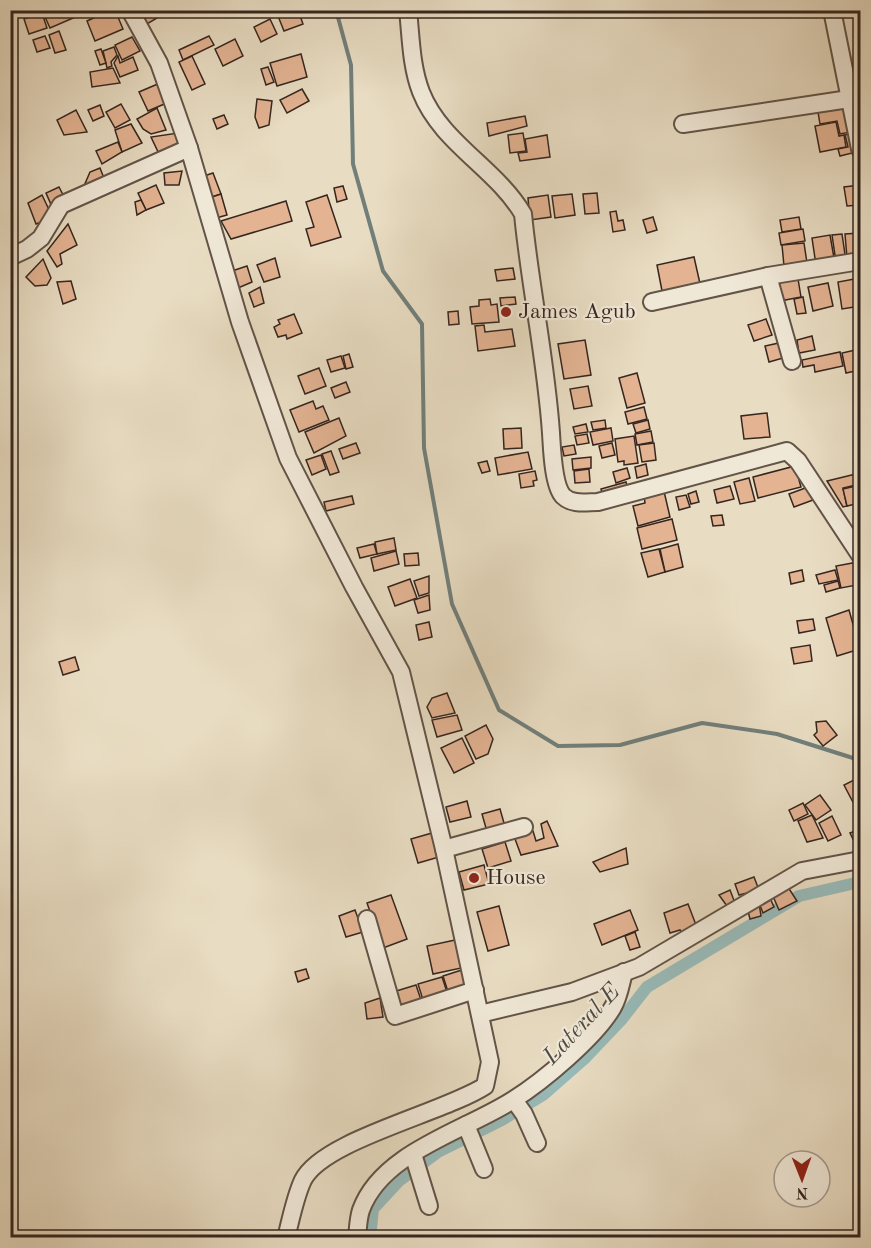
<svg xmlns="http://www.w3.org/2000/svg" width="871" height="1248" viewBox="0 0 871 1248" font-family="'Old Standard TT',serif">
<rect width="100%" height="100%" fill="#e8dcc2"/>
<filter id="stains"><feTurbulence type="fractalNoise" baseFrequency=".00333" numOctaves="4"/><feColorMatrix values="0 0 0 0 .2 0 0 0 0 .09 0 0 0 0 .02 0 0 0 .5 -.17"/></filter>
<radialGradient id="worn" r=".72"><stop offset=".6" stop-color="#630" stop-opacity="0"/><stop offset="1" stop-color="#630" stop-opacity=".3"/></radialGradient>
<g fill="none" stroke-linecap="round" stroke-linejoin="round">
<path stroke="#717f7b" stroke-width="4" d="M 336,10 L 351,65 L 353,164 L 383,271 L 422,324 L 424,448 L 452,604 L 499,710 L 558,746 L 620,745 L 702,723 L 777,734 L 853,758 L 860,767"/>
<path stroke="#98bab8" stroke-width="12" d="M 370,1238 L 373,1209 L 399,1181 L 438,1152 L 502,1120 L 543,1095 L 584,1059 L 622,1019 L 647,987 L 799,896 L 860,882"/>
</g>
<g fill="#e3b392" stroke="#36261f" stroke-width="1.5">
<path d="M 42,10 L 78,10 L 80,15 L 50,28 Z"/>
<path d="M 111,10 L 115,10 L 123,29 L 95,41 L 87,21 Z"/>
<path d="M 140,10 L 153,10 L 157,18 L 147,24 Z"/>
<path d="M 294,10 L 298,10 L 303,24 L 284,31 L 278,16 Z"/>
<path d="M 42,13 L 47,28 L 29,34 L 24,19 Z"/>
<path d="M 270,19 L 277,34 L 261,42 L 254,27 Z"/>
<path d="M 59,31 L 66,50 L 55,53 L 49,35 Z"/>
<path d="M 45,36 L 50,48 L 37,52 L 33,40 Z"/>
<path d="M 209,36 L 214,45 L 183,60 L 179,50 Z"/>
<path d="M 132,37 L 140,51 L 122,60 L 115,45 Z"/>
<path d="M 235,39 L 243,56 L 223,66 L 215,49 Z"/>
<path d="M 114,47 L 117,55 L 111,62 L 112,66 L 107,68 L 103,51 Z"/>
<path d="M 101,49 L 106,63 L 100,65 L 95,51 Z"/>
<path d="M 301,54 L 307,77 L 277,86 L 270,63 Z"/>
<path d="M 118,56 L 120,63 L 133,57 L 138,70 L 120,77 L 114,63 Z"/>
<path d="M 192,56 L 205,84 L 192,90 L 179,62 Z"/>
<path d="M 268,67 L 274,82 L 266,85 L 261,69 Z"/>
<path d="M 113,68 L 120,83 L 92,87 L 90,72 Z"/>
<path d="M 160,83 L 169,102 L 148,111 L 139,92 Z"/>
<path d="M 302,89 L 309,101 L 287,113 L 280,100 Z"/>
<path d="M 257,99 L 272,101 L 269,125 L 259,128 L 255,117 Z"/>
<path d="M 121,104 L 130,120 L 115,128 L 106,112 Z"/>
<path d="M 100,105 L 104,116 L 93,121 L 88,110 Z"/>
<path d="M 846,107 L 851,132 L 840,134 L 837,121 L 820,124 L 818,112 Z"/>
<path d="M 157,108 L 166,130 L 151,134 L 143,129 L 137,119 Z"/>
<path d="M 76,110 L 87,132 L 64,135 L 57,120 Z"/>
<path d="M 224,115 L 228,124 L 217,129 L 213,119 Z"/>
<path d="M 525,116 L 527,126 L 489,136 L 487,123 Z"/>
<path d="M 836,122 L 839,136 L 844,135 L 846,147 L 820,152 L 815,126 Z"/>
<path d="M 131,124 L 142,143 L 122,152 L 115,130 Z"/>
<path d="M 178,133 L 178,151 L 161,158 L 151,137 Z"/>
<path d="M 523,133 L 526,151 L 510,153 L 508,135 Z"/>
<path d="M 852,133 L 856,152 L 840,156 L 838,149 L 848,147 L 845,135 Z"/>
<path d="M 547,135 L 550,157 L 520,161 L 518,153 L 527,152 L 525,139 Z"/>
<path d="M 118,142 L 122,152 L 102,164 L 96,151 Z"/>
<path d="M 100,168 L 109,191 L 84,186 L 90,172 Z"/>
<path d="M 182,171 L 179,185 L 165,185 L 164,173 Z"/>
<path d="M 213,173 L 221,194 L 209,198 L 204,176 Z"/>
<path d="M 156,185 L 164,203 L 146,210 L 138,193 Z"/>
<path d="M 860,185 L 860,205 L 847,206 L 844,187 Z"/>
<path d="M 343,186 L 347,199 L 337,202 L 334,188 Z"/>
<path d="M 59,187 L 70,208 L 57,218 L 46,193 Z"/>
<path d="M 597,193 L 599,213 L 585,214 L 583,194 Z"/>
<path d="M 221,194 L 227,215 L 216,218 L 209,198 Z"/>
<path d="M 572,194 L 575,215 L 555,218 L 552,196 Z"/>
<path d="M 42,195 L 53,218 L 36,224 L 28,203 Z"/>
<path d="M 327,195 L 341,237 L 311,246 L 306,229 L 314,227 L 306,202 Z"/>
<path d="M 548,195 L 551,217 L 530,220 L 528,198 Z"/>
<path d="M 141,200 L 146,210 L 137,215 L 135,202 Z"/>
<path d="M 286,201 L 292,221 L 231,239 L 221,221 Z"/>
<path d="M 616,211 L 618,221 L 623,220 L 625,230 L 613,232 L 610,212 Z"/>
<path d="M 653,217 L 657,230 L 647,233 L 643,220 Z"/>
<path d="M 799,217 L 801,229 L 782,232 L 780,220 Z"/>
<path d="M 68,224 L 77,245 L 60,254 L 62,264 L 57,267 L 47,251 Z"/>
<path d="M 803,229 L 805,241 L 781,245 L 779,233 Z"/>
<path d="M 860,233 L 860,257 L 847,258 L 845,234 Z"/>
<path d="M 842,234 L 846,261 L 836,262 L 832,235 Z"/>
<path d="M 830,235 L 834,258 L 816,265 L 812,238 Z"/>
<path d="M 804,243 L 807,263 L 784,266 L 782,245 Z"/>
<path d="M 694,257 L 701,288 L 663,296 L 657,265 Z"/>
<path d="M 275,258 L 280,277 L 264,282 L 257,265 Z"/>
<path d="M 43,259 L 51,278 L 47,285 L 35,286 L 26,277 Z"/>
<path d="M 247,266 L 252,282 L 238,288 L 232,271 Z"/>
<path d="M 513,268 L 515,279 L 497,281 L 495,270 Z"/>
<path d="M 860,278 L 860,306 L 842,309 L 838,282 Z"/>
<path d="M 798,279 L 801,297 L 780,301 L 777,283 Z"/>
<path d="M 71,281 L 76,299 L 63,304 L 57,282 Z"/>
<path d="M 828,283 L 833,306 L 813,311 L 808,287 Z"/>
<path d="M 260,287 L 264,303 L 254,307 L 249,293 Z"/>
<path d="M 515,297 L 516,304 L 501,306 L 500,298 Z"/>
<path d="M 803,297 L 806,313 L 797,314 L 794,299 Z"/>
<path d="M 490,299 L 491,305 L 497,304 L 499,322 L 472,324 L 470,307 L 479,306 L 479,300 Z"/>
<path d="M 458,311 L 459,324 L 449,325 L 448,312 Z"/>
<path d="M 294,314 L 302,333 L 287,339 L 286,335 L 278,337 L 274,327 L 280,324 L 278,320 Z"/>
<path d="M 766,319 L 772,335 L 754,341 L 748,325 Z"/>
<path d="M 484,325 L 485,332 L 512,329 L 515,346 L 478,351 L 475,326 Z"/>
<path d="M 812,336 L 815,350 L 799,353 L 797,340 Z"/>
<path d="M 585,340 L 591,375 L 564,379 L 558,344 Z"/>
<path d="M 779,343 L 783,358 L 769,362 L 765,346 Z"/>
<path d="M 860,349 L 860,370 L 846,373 L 842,353 Z"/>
<path d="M 840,352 L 843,366 L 815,372 L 814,365 L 803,367 L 802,360 Z"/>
<path d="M 349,354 L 353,367 L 346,369 L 343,356 Z"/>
<path d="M 341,356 L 345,368 L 331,372 L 327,360 Z"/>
<path d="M 319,368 L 326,386 L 305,394 L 298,376 Z"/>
<path d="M 637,373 L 645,403 L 627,408 L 619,378 Z"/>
<path d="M 346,382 L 350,392 L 335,398 L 331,388 Z"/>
<path d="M 588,386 L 592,406 L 574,409 L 570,389 Z"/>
<path d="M 313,401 L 316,409 L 323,406 L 329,420 L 299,432 L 290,410 Z"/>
<path d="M 644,407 L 647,419 L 628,424 L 625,412 Z"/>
<path d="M 767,413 L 770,437 L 744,439 L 741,416 Z"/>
<path d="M 339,418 L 346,436 L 314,453 L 305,432 Z"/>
<path d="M 605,420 L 606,428 L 593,430 L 591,422 Z"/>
<path d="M 648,420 L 650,429 L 636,433 L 633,424 Z"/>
<path d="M 586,424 L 588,432 L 575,434 L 573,427 Z"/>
<path d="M 521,428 L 522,448 L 504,449 L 503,429 Z"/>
<path d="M 611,428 L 613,441 L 593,445 L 590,432 Z"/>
<path d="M 651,431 L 653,442 L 637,445 L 635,434 Z"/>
<path d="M 587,434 L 589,443 L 577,445 L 575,436 Z"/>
<path d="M 634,436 L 638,463 L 624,465 L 624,461 L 618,462 L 615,439 Z"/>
<path d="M 356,443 L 360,453 L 343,459 L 339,449 Z"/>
<path d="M 612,443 L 615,455 L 602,458 L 599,446 Z"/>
<path d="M 654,443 L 656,460 L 642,462 L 639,445 Z"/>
<path d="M 574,445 L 576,454 L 564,456 L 562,447 Z"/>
<path d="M 331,451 L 339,472 L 330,475 L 322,454 Z"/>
<path d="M 528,452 L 532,469 L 498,475 L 495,458 Z"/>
<path d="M 321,455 L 326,469 L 312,475 L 306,460 Z"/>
<path d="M 591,457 L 591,468 L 573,470 L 572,459 Z"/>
<path d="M 487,461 L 490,471 L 482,473 L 478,463 Z"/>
<path d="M 646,464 L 648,475 L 637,478 L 635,467 Z"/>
<path d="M 795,466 L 801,487 L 758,498 L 753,477 Z"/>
<path d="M 627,468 L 630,478 L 616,483 L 613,472 Z"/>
<path d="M 589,469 L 590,482 L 575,483 L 574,471 Z"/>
<path d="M 535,471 L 537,480 L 533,481 L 534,486 L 521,488 L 519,474 Z"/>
<path d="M 860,473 L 860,484 L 843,488 L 847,506 L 843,507 L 827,481 Z"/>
<path d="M 749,478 L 755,501 L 740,504 L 734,482 Z"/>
<path d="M 626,482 L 628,490 L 603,497 L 601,489 Z"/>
<path d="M 860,485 L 860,503 L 847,506 L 843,489 Z"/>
<path d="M 730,486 L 734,499 L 717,503 L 714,490 Z"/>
<path d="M 663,487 L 670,517 L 638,526 L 633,506 L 645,503 L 644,496 Z"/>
<path d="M 808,487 L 813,500 L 794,507 L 789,494 Z"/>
<path d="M 696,491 L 699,502 L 691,504 L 688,494 Z"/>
<path d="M 686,495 L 690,507 L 679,510 L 676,497 Z"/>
<path d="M 352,496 L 354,504 L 326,511 L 324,502 Z"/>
<path d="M 722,515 L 724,525 L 713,526 L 711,516 Z"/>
<path d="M 672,519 L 677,540 L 642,549 L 637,528 Z"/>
<path d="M 394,538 L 396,550 L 377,554 L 375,542 Z"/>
<path d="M 374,544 L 377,554 L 360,558 L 357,548 Z"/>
<path d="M 678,544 L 683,567 L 665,572 L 660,549 Z"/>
<path d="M 659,549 L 665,572 L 648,577 L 641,553 Z"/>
<path d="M 396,551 L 399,564 L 374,571 L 371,558 Z"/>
<path d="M 418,553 L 419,565 L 405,566 L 404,554 Z"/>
<path d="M 858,562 L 860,580 L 856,581 L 857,585 L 841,588 L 836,566 Z"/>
<path d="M 802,570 L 804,581 L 791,584 L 789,573 Z"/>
<path d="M 835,570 L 838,580 L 819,584 L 816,575 Z"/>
<path d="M 429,576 L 429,593 L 419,596 L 414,581 Z"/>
<path d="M 410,579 L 417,598 L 395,606 L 388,587 Z"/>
<path d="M 838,581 L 840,588 L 826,592 L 824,585 Z"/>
<path d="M 429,595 L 430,610 L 418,613 L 414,600 Z"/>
<path d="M 849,610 L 860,649 L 837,656 L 826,618 Z"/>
<path d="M 813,619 L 815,630 L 799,633 L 797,621 Z"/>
<path d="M 429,622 L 432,637 L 419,640 L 416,625 Z"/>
<path d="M 810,645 L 812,661 L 794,664 L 791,648 Z"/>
<path d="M 75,657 L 79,670 L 63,675 L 59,662 Z"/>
<path d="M 447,693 L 455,713 L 432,718 L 427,707 L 432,698 Z"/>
<path d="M 457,715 L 462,730 L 437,737 L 432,720 Z"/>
<path d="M 826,721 L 837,735 L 823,746 L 814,735 L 817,732 L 816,722 Z"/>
<path d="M 486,725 L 493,739 L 488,754 L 476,759 L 465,736 Z"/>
<path d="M 462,738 L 474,763 L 454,773 L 441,748 Z"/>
<path d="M 860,777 L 860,803 L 855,806 L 844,785 Z"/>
<path d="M 820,795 L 831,810 L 816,820 L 805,805 Z"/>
<path d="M 467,801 L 471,817 L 450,822 L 446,807 Z"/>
<path d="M 803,803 L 808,814 L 794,821 L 789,810 Z"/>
<path d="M 500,809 L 506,830 L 488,835 L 482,814 Z"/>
<path d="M 812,815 L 823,838 L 807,842 L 798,821 Z"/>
<path d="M 832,816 L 841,835 L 828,841 L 819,823 Z"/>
<path d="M 547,821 L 558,846 L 521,855 L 515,839 L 533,831 L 536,841 L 544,838 L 541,824 Z"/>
<path d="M 858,830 L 860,835 L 859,852 L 850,833 Z"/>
<path d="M 432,833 L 439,857 L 418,863 L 411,839 Z"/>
<path d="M 505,842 L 511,861 L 488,868 L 482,849 Z"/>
<path d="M 626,848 L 628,864 L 600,872 L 593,862 Z"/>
<path d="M 484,865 L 489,884 L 464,890 L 459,872 Z"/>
<path d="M 754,877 L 759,890 L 739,895 L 735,884 Z"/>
<path d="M 786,884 L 797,901 L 779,910 L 772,894 Z"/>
<path d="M 730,890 L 735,903 L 727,906 L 719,895 Z"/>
<path d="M 391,895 L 407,939 L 383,948 L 367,903 Z"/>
<path d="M 770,898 L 774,907 L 763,913 L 759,903 Z"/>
<path d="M 759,903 L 761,916 L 750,919 L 748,911 Z"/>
<path d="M 688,904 L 696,925 L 682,933 L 680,930 L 670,933 L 664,913 Z"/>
<path d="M 499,906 L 509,945 L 488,951 L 477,912 Z"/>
<path d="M 355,910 L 363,932 L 346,937 L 339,916 Z"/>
<path d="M 630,910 L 638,930 L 602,945 L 594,924 Z"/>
<path d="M 635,932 L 640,947 L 630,950 L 625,936 Z"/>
<path d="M 460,939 L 466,967 L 433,974 L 427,946 Z"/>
<path d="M 306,969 L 309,978 L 298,982 L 295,972 Z"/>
<path d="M 465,969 L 472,987 L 449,995 L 443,976 Z"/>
<path d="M 442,977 L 448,995 L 424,1003 L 418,984 Z"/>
<path d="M 416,985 L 422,1003 L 399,1010 L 393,992 Z"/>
<path d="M 380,998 L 383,1017 L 367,1019 L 365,1003 Z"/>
</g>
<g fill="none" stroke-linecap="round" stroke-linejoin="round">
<defs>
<g id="minor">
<path d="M 130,10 L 159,63 L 189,148 L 240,322 L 288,458 L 354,587 L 401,672 L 444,849 L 490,1062 L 485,1086 C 443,1113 323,1140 303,1180 C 295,1197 291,1219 286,1238"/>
<path d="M 408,10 C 411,38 411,66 421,92 C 441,143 496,168 523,214 C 530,287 546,359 551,433 C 552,448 553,485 563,496 C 572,505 586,502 598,502 L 787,451 L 798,461 L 860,555"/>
<path d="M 832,10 L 860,149"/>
<path d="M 683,124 L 849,99"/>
<path d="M 10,257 L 27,249 L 41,238 L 61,205 L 189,148"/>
<path d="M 768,276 L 792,361"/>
<path d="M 652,302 L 768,276 L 860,261"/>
<path d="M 444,849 L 524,827"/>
<path d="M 367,919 L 395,1016 L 475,990"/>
<path d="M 480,1014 L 572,992 L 639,967 L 802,871 L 860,860"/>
<path d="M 514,1100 L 524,1114 L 537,1143"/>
<path d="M 466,1125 L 484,1169"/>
<path d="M 413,1154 L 429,1206"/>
<path d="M 357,1238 C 358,1229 358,1219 361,1210 C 382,1152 465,1131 513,1100 C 542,1082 596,1037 613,1007 C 619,997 621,983 624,972"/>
</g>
</defs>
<use href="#minor" stroke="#625448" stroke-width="20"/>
<use href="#minor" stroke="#f0e8d7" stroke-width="16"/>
</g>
<g fill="#8f2418" stroke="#f0e8d7" stroke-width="2">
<circle cx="506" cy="312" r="6"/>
<circle cx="474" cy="878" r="6"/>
</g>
<g text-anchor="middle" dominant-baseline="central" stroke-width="4.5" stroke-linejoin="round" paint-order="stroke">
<g font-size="22" fill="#36261f" stroke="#f0e8d7" text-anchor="start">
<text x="518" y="312">James Agub</text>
<text x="486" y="878">House</text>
</g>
<g font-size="24" font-style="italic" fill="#4e4b45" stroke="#f0e8d7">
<text transform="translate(582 1025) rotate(-47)">Lateral E</text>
</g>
</g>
<rect width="871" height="1248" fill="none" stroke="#e8dcc2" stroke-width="36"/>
<rect x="12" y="12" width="847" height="1224" fill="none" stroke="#36261f" stroke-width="3"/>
<rect x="18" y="18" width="835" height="1212" fill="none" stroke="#36261f" stroke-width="1.5"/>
<g transform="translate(802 1179) rotate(179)"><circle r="28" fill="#f0e8d7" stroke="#a69a8d" stroke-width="1.5"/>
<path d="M0-4.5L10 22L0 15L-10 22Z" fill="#8f2418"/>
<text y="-9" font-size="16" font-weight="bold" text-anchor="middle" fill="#36261f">N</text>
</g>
<rect width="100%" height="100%" filter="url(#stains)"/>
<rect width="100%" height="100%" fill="url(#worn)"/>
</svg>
